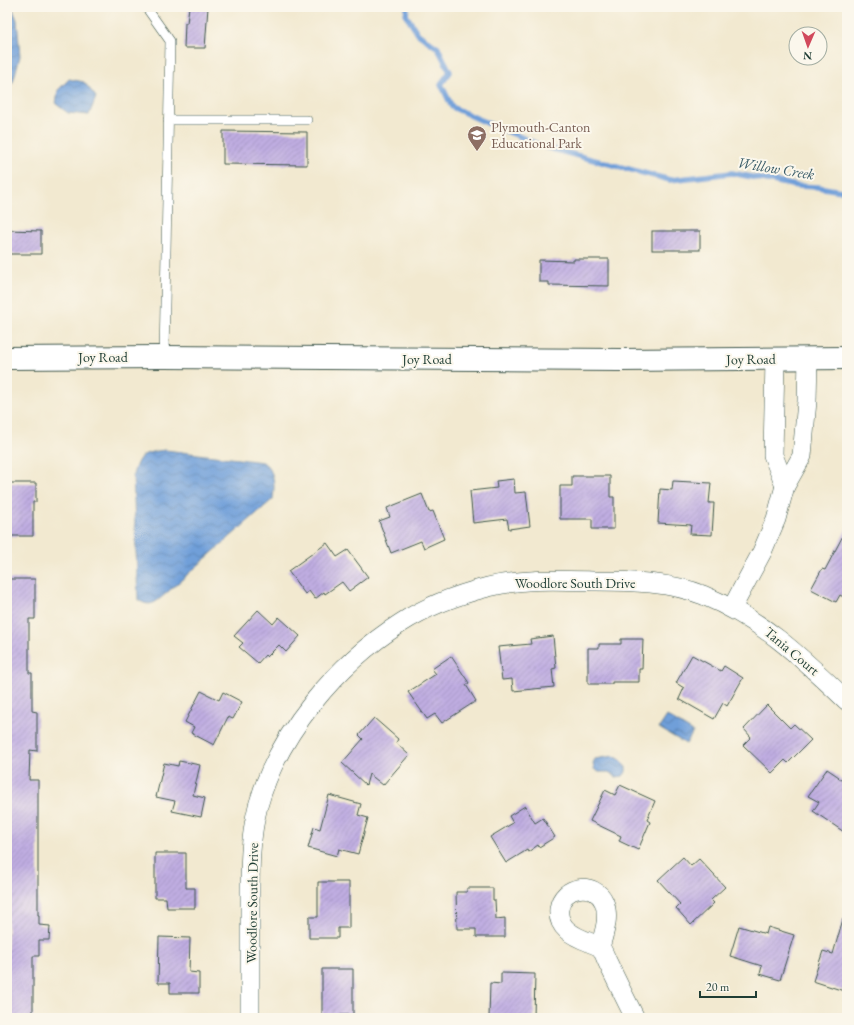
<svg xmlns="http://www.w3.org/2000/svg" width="854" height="1025" viewBox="0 0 854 1025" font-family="'EB Garamond',serif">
<defs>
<pattern id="water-waves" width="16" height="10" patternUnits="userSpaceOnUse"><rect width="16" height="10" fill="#6f9fd9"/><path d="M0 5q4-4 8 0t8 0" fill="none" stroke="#5b83b1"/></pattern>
<pattern id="building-hatch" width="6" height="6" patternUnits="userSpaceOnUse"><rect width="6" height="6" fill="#c0ade2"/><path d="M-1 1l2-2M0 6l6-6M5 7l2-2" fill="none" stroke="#9b8eb8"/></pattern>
</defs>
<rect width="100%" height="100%" fill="#fbf7ec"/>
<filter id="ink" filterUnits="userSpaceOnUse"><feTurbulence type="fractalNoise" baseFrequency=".025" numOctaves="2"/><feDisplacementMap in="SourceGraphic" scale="8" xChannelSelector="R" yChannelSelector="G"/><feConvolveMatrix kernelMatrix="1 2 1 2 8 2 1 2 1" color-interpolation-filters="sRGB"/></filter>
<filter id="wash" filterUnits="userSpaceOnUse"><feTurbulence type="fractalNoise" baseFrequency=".012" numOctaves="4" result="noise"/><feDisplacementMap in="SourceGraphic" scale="16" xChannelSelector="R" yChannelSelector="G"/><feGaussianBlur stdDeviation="0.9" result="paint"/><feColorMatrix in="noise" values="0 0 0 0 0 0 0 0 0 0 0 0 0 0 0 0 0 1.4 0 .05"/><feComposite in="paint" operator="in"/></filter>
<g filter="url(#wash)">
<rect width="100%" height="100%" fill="#f2e9d0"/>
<g fill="url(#water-waves)" stroke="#476e86">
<path d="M 7,7 L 12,7 L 17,20 L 20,56 L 13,82 L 7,84 Z"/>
<path d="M 69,79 L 84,82 L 96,97 L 89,115 L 68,113 L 56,104 L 58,90 Z"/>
<path d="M 165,450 L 263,462 C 275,471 275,485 273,499 L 162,597 C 152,605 149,606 138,600 L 133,475 C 139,453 144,453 165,450 Z"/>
<path d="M 667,716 L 693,732 L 686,744 L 659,728 Z"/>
<path d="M 613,756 C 622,759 631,768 623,776 L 616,777 L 609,772 L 599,772 L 594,769 L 593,763 L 595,759 Z"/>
</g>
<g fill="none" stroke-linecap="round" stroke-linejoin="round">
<path stroke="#6f9fd9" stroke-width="5.5" d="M 407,7 L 406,15 L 418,34 L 438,48 L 450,72 L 441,84 L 452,107 L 487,123 L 545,147 L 670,180 L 732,173 L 797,186 L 818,187 L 847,192"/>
</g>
<g id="blocks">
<g fill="url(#building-hatch)">
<path d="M 189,7 L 208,7 L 205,48 L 184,48 L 185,23 L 187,23 Z"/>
<path d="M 223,131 L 307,132 L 307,165 L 223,164 Z"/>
<path d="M 7,230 L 41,231 L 41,254 L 7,254 Z"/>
<rect x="652" y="231" width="48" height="19"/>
<path d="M 574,259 L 609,259 L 609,286 L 549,285 L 549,282 L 539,282 L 539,260 L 574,261 Z"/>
<path d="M 572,476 L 610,476 L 610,497 L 614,497 L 614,529 L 592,529 L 592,519 L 560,519 L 560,486 L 572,486 Z"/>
<path d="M 514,479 L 515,493 L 526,492 L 530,526 L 509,529 L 507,519 L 473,523 L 470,491 L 497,488 L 496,481 Z"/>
<path d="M 673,481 L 711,483 L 709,503 L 714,503 L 712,535 L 690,534 L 691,525 L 658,523 L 660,489 L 672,490 Z"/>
<path d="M 7,483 L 36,483 L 36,502 L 33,502 L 33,536 L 7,536 Z"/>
<path d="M 422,494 L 429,512 L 433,511 L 444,539 L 424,548 L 421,541 L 391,553 L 379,521 L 390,517 L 387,508 Z"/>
<path d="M 847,528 L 847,599 L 840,595 L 836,602 L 811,589 L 822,569 L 825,570 Z"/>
<path d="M 327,543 L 337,557 L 348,550 L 368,577 L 349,591 L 342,582 L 325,594 L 324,592 L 315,599 L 309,591 L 305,594 L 288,571 Z"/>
<path d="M 7,579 L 35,579 L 35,619 L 29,619 L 29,673 L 32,673 L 32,711 L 37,712 L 37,751 L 30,750 L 29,780 L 38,780 L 38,915 L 39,915 L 39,925 L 50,926 L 49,940 L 39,940 L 39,956 L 33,956 L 33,1018 L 7,1018 L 8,892 L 7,892 L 7,872 L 8,872 L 9,826 L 7,826 Z"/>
<path d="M 258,610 L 273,624 L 279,617 L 300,636 L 286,652 L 279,645 L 267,657 L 265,655 L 258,663 L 239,647 L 243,643 L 234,636 Z"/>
<path d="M 553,636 L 556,668 L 552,669 L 554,687 L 513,691 L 512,679 L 502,680 L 498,647 L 531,644 L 530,639 Z"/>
<path d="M 621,639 L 643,639 L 642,669 L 639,669 L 639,682 L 612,682 L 612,684 L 588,684 L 588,648 L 599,648 L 599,644 L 621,644 Z"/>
<path d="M 692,655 L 721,671 L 724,666 L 743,678 L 727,706 L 723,703 L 714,719 L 679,699 L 684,688 L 676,683 Z"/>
<path d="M 451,656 L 469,683 L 466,685 L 476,701 L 442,723 L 435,714 L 427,719 L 408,692 L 436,674 L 432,669 Z"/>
<path d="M 201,691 L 219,700 L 223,692 L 242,702 L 233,719 L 228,717 L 214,745 L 191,733 L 194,727 L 185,722 Z"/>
<path d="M 767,705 L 790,728 L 794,724 L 811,740 L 788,763 L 785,760 L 772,773 L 743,745 L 751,737 L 744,729 Z"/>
<path d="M 374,718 L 398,739 L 396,743 L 409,755 L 383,785 L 369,774 L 366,785 L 342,763 L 363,739 L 359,735 Z"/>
<path d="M 179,761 L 200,765 L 193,795 L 205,798 L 201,817 L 172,811 L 175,801 L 156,797 L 164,763 L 178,766 Z"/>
<path d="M 827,769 L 839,777 L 838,778 L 847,784 L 847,834 L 813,811 L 819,802 L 808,796 Z"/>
<path d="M 620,785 L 655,801 L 647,820 L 650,822 L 638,850 L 619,841 L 621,836 L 590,821 L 605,790 L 615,795 Z"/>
<path d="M 329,795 L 361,804 L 358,815 L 368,818 L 358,854 L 339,849 L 337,856 L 308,848 L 314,827 L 320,829 Z"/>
<path d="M 525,806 L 535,823 L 543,818 L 555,837 L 539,847 L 538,845 L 528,852 L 527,850 L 506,863 L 490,837 L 513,823 L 509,816 Z"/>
<path d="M 155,853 L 186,853 L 186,888 L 195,888 L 195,908 L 167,908 L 166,898 L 155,898 Z"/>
<path d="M 683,857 L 691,866 L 699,859 L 725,887 L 711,900 L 714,903 L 691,925 L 676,908 L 680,904 L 658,880 Z"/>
<path d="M 318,882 L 349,882 L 349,928 L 338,928 L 338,938 L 309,938 L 309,917 L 318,917 Z"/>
<path d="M 467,888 L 493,888 L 493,900 L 495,900 L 496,919 L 505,918 L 505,937 L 476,937 L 476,929 L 457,929 L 456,892 L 467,892 Z"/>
<path d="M 843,919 L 847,920 L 847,992 L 813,981 L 823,951 L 833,954 Z"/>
<path d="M 739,926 L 766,934 L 768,927 L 794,935 L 780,980 L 760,974 L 762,966 L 730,956 Z"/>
<path d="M 159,937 L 190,938 L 189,972 L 199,973 L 199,993 L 170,993 L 170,983 L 158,983 Z"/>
<path d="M 322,969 L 353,969 L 353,1015 L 341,1015 L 341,1018 L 322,1018 Z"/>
<path d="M 501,973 L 535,974 L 534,1018 L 489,1018 L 490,983 L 501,984 Z"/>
</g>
</g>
</g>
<g filter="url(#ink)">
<use href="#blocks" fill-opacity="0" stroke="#3f574b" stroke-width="1"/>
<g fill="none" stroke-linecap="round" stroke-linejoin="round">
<defs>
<g id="lane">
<path d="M 146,7 L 170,41 L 164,357"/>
<path d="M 168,120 L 307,120"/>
</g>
<g id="street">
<path d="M 775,359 L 773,455 L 785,486"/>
<path d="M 732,608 L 762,552 L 776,519 L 785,486 L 802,456 L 807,401 L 808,358"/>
<path d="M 600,947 C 604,933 610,917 604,902 C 595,881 562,885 559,909 C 557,928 573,936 589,942 C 592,944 597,945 600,947 C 603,950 606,959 608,963 C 617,982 626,1000 635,1018"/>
<path d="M 250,1018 C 250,982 250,945 250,909 C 250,875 249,840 258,806 C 278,733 338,663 401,623 C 427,606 457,595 488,587 C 523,578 560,580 596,581 C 631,581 670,582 703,595 C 763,620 801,657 847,701"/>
</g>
<path id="secondary" d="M 7,358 L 164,357 L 620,360 L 847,358"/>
</defs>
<use href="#lane" stroke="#3f574b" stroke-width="10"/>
<use href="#street" stroke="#3f574b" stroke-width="20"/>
<use href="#secondary" stroke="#3f574b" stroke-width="24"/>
<use href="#lane" stroke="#fff" stroke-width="9"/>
<use href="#street" stroke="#fff" stroke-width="19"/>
<use href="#secondary" stroke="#fff" stroke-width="22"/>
</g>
</g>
<defs>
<symbol id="school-pin" viewBox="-11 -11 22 30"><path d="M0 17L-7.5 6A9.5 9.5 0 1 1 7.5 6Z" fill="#8d6e63" stroke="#fbf7ec"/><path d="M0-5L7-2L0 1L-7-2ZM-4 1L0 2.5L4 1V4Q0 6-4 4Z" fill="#fff"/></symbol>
</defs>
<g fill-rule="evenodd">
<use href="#school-pin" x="466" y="124" width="22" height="30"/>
</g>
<g text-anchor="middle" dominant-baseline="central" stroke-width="4" stroke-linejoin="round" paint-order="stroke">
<g font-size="14" fill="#785e54" stroke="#fbf7ec" text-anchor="start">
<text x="491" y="127">Plymouth-Canton<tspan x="491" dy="16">Educational Park</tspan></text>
</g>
<g font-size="14" fill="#1f3d34" stroke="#fbf7ec">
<text x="103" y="357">Joy Road</text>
<text x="427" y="359">Joy Road</text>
<text transform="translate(751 359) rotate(-1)">Joy Road</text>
<text x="575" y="583">Woodlore South Drive</text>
<text transform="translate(792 651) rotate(40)">Tania Court</text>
<text transform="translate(252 903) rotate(-89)">Woodlore South Drive</text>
</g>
<g font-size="15" font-style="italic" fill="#375a66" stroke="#fbf7ec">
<text transform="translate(776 168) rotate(9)">Willow Creek</text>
</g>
</g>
<rect width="854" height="1025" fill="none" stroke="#fbf7ec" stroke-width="24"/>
<g transform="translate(808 46) rotate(182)"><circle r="19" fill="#fbf7ec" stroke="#a3ada2"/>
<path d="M0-3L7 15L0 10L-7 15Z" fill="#d1495b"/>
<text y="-6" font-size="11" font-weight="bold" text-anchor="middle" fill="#1f3d34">N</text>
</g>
<path d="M700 991v6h56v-6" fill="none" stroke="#1f3d34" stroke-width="2"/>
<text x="706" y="991" font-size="12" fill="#1f3d34" stroke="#fbf7ec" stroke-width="3" paint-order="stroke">20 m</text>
</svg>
